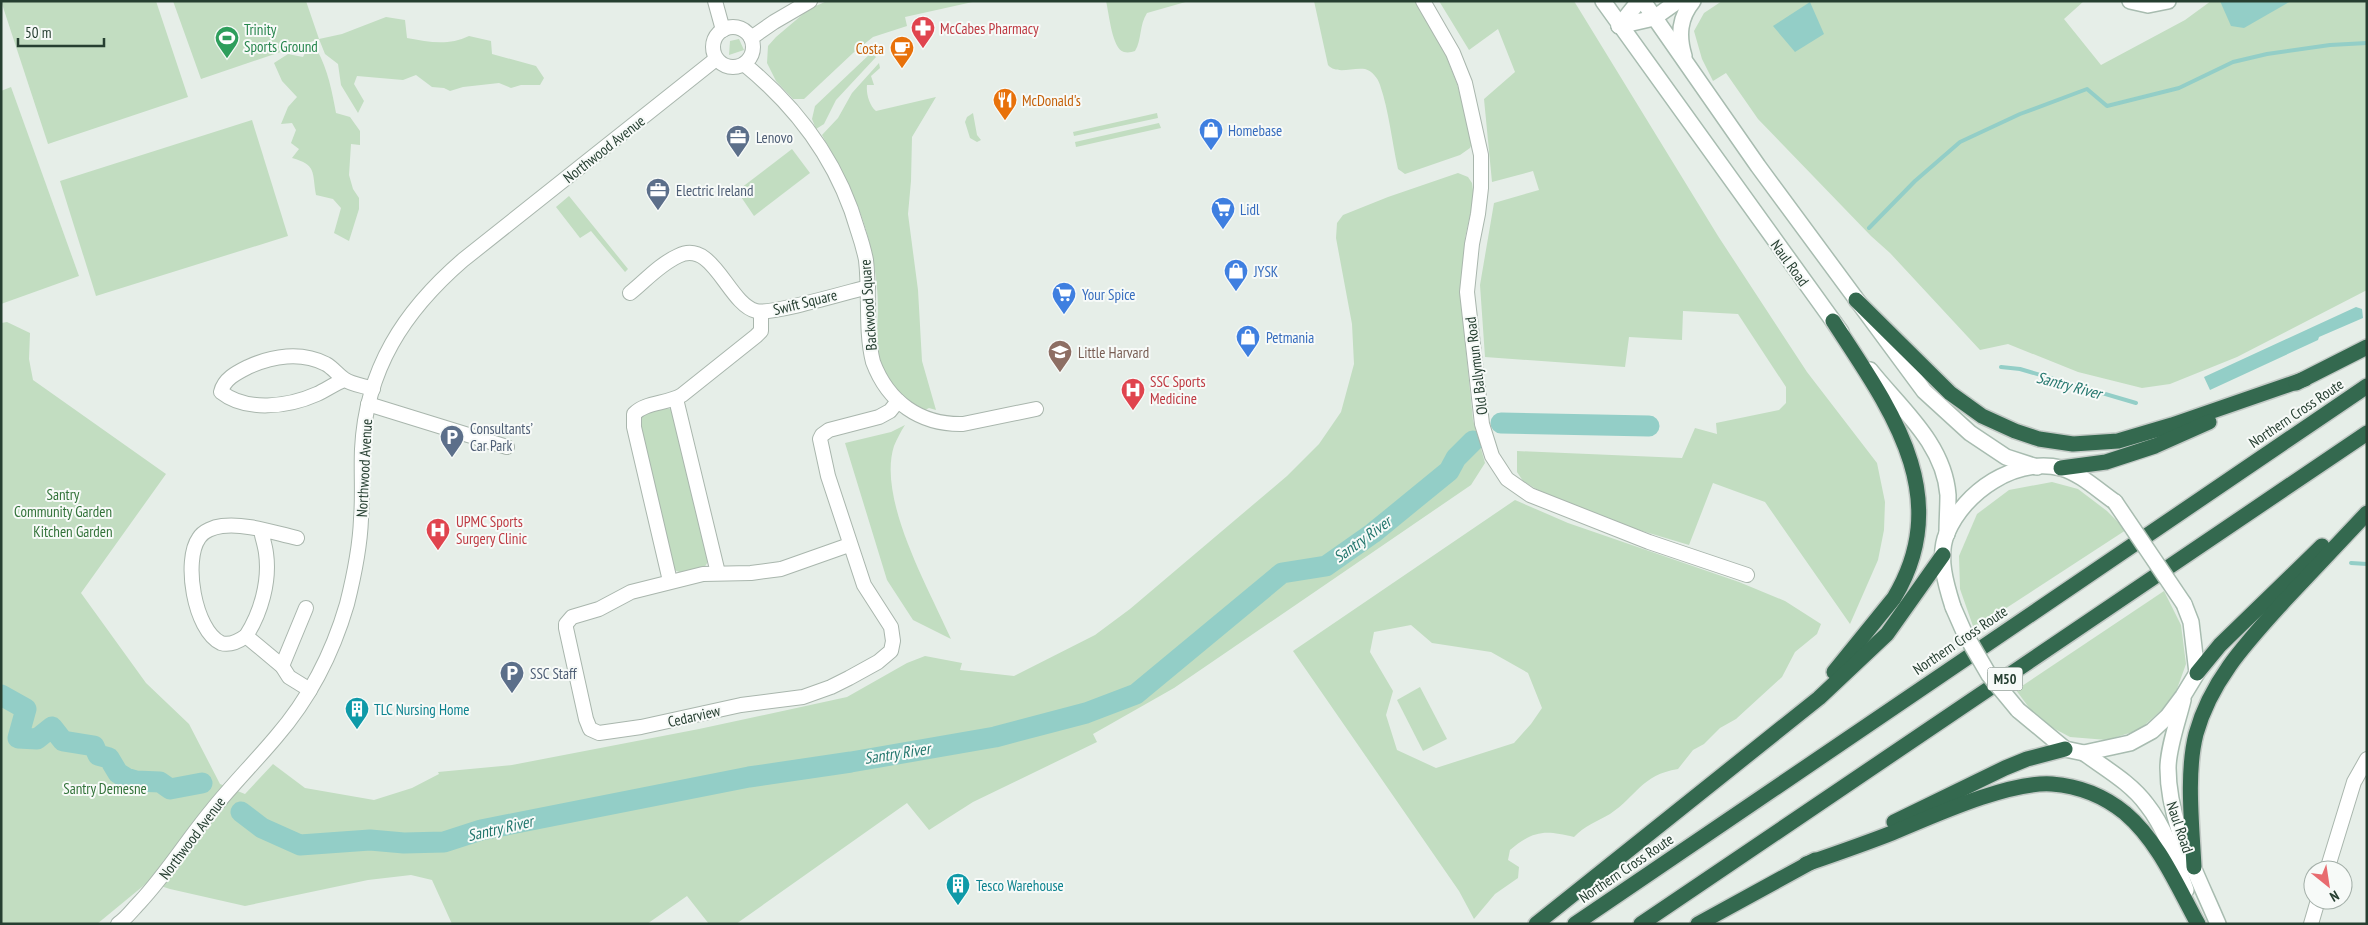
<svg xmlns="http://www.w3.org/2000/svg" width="2368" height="925" viewBox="0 0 2368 925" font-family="'PT Sans Narrow',sans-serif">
<rect width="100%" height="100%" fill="#e6eee8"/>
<g fill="#c2ddc1" fill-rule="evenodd">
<path d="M 1,1 L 156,1 L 188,97 L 48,144 Z"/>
<path d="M 173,1 L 306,1 L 319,39 L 342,34 L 386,17 L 405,20 L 407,38 C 429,42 448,46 469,36 L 491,41 L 492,54 L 536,66 L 544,78 L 540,85 L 521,85 L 511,88 L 499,83 L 463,87 L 450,91 L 444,88 L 432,87 L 416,75 L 403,80 L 357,76 L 354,84 L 364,101 L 358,113 L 341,85 L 338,64 L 325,54 L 319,39 L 201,79 Z"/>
<path d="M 827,1 L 977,1 L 905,17 L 907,26 L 873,37 L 853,53 L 804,99 L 793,99 L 776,81 L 767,63 L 768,46 L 776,37 L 809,9 Z"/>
<path d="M 1106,1 L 1189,1 L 1147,13 C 1139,25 1142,40 1135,51 C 1132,52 1128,53 1124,52 C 1112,49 1109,13 1106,1 Z"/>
<path d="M 1314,1 L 1415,1 L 1443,48 L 1457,84 L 1473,141 L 1470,148 L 1460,155 L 1405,174 L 1398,169 C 1392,142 1389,111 1380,85 C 1378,78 1372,71 1365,69 C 1352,67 1337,75 1328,65 Z"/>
<path d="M 1439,1 L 1574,1 L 1718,236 L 1807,372 L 1877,463 L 1885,502 L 1884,530 L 1878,560 L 1850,624 L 1765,502 L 1713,483 L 1689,545 L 1599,518 L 1569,506 L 1536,489 L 1523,481 L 1517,472 L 1517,451 L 1682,458 L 1695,428 L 1717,434 L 1716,423 L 1779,410 L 1786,403 L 1786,387 L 1738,314 L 1683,311 L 1682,340 L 1629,337 L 1625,367 L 1485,357 L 1480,285 L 1494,203 L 1539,190 L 1533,171 L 1492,182 L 1484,99 L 1515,72 L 1498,29 L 1469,50 Z"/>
<path d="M 1722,1 L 2084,1 L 2064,19 L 2101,65 L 2185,20 L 2211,1 L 2367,1 L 2367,290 L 2237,357 L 2170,384 L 2142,388 L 2078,372 L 2008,344 L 1980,350 L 1890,253 L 1871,236 L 1758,119 L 1726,73 L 1713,81 L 1702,59 L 1694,31 L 1704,13 Z"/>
<path d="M 739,39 L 744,50 L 729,55 L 730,41 Z"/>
<path d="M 308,47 L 317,50 C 328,70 332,91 336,113 L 350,117 L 360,131 L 360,145 L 351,144 L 349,175 L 353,189 L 359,198 L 359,209 L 349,241 L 334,233 L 341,208 L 333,199 L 316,195 C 312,172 317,165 292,158 L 299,149 L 291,143 L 296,130 L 292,123 L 281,124 L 288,107 L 297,97 L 282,81 L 274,63 L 288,54 L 303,57 Z"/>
<path d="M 871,53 L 876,57 L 836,100 L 824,124 L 816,129 L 812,119 L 815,106 Z"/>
<path d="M 879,63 L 880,68 L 871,76 L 874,85 L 867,85 C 866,93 869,105 876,111 L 936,97 L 912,137 L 911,181 L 908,214 L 918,290 L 922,361 L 936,410 L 929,408 L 925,410 C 916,405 906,400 899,393 C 873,367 877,344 878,311 C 878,293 876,273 872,254 C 864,211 843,173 822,135 L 838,118 L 852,93 Z"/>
<path d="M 11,87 L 79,276 L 1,304 L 1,91 Z"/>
<path d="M 973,113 L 977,135 L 981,140 L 977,142 L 970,138 L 965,122 L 967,117 Z"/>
<path d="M 1157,113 L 1158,118 L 1074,136 L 1073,132 Z"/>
<path d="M 252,120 L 288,236 L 96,296 L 60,181 Z"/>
<path d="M 1159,123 L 1161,128 L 1076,147 L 1075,142 Z"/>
<path d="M 792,149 L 810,173 L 754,216 L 737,191 Z"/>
<path d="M 1458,173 L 1468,177 L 1472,183 L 1474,197 L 1465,238 L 1463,322 L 1473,420 L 1485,463 L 1471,485 L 1174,688 L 1093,734 L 1097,742 L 973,802 L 929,830 L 907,803 L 736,924 L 709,924 L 687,896 L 647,924 L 452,924 L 432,880 L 411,875 L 368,880 L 245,906 L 170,889 L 148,882 L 97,924 L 1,924 L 1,323 L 7,322 L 30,333 L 29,359 L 33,380 L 166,474 L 81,593 L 146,683 L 189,724 L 220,784 L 245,794 L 273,764 L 305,788 L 374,800 L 412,788 L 439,774 L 438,772 L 512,765 L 699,729 L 847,697 L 907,663 L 925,656 L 962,663 L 960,670 L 1014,676 L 1095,635 L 1130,609 L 1287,476 L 1319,444 L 1341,412 L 1354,364 L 1352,324 L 1336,238 L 1337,223 L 1343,215 L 1388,197 Z"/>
<path d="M 569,196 L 628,269 L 625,272 L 591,231 L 580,238 L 556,207 Z"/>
<path d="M 665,408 L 673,409 L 709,560 L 704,568 L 682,573 L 674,570 L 639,419 L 644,413 Z"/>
<path d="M 905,425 C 901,431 897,439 894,446 C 877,499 929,589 951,639 L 913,620 L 887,580 L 845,443 L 891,432 Z"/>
<path d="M 2052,482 L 2078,489 L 2107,511 L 2126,530 L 1974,629 L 1960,589 L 1959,556 L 1977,514 L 2009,490 Z"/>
<path d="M 1515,500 L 1568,523 L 1739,582 L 1785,601 L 1821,624 L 1817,634 L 1795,652 L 1782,677 L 1736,719 L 1720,728 L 1704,744 L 1693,750 L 1678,769 C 1641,775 1637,796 1610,814 C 1598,821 1584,826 1574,837 C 1545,830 1534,830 1510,850 L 1508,860 L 1519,867 L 1518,878 L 1495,894 L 1474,919 L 1459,891 L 1293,651 ZM 1411,625 L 1432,643 L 1491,652 L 1528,673 L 1542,708 L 1531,724 L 1514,743 L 1436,768 L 1397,750 L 1386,715 L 1393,691 L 1370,652 L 1374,632 Z"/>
<path d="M 2164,591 L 2181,625 L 2186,664 L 2173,700 L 2139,730 L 2107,740 L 2070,737 L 2038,720 L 2016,690 Z"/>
<path d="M 1420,687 L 1447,739 L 1423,751 L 1397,700 Z"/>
</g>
<g fill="#93cec7">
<path d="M 2220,1 L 2291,1 L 2244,28 L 2231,26 Z"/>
<path d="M 1810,2 L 1824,34 L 1795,52 L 1773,26 Z"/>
<path d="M 2356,307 L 2362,309 L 2363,318 L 2319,337 L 2318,340 L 2210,390 L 2204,377 Z"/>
</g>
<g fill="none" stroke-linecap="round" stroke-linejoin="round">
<g stroke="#93cec7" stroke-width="4">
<path d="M 1869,228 L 1915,181 L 1960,142 L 2020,114 L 2087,89 L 2107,106 L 2179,88 L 2233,62 L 2267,54 L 2330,45 L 2367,43"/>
<path d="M 2001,367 L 2020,369 L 2136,403"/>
<path d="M 2351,563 L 2367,564"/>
</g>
<g stroke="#93cec7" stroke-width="21">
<path d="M 1501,423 L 1649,426"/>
<path d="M 1,695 L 26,709 L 18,738 L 37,739 L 52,727 L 63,741 L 94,746 L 98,755 L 109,758 L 118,773 L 126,778 L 136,781 L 160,782 L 170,789 L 202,783"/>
<path d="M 241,812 L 262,828 L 300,845 L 370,840 L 404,843 L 444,842 L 481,830 L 749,777 L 851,762 L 995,737 L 1086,713 L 1136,694 L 1282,573 L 1326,566 L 1373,533 L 1449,471 L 1456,458 L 1473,441"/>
</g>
<defs>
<g id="street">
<path d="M 715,1 L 723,30"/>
<path d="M 1423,1 L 1453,53 L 1465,83 L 1481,155 L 1481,188 L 1478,214 L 1472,244 L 1467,292 L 1482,424 L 1492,456 L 1507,479 L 1530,495 L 1649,542 L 1747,575"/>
<circle cx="733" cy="47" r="20"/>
<path d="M 751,38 L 774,22 L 810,1"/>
<path d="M 744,64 C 798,108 839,164 858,231 C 861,240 864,250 866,260 C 870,294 865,330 873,362 C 888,402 920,425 963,424 L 1036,409"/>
<path d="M 630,293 C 645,281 660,264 678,256 C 713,238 728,304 756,311 C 771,315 848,292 868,287"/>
<path d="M 344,380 C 334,384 326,390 317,394 C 288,407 246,412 221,392 C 224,379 236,373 248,367 C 272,356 301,351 326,364 C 333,368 337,374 344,379 C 350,384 364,386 373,389"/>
<path d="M 676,399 L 718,573"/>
<path d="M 368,404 L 507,447"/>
<path d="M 261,530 C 262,537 265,545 266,553 C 270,581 261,613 246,636 C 239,641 230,646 221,643 C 194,630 183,560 199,538 C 203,531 214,527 222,526 C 246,523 274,533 297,538"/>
<path d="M 849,545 L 781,569 L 751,573 L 703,574 L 631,592 L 599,609 L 572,617 L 566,624 L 566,628 L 586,719 L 590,729 L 599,733 L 641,727 L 741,705 L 803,697 L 831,687 L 849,678 L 878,662 L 891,651 L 893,641 L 891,627 L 864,585 L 828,476 L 820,439 L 822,435 L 829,430 L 879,417 L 890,411 L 898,401"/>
<path d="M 670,581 L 634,427 L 634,414 C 645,402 667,404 682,395 L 756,336 L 761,331 L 761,312"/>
<path d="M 246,636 L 282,666 L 289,677 L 310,690"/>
<path d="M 282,666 L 306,608"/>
<path d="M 2327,870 L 2354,782 L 2367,759"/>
<path d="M 118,924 C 127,918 133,909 140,902 C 167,873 187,840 212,810 C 232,785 255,762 276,737 C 309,699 333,652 347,604 C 354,576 360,548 361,519 C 363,496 361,473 362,449 C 366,369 404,311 463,260 L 716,59"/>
<path d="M 2311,924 L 2318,900"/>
</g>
<g id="secondary">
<path d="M 1603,1 L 1841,332"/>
<path d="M 1643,1 L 1758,166 L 1924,391 L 1970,433 L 2006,457 L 2037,467"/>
<path d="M 2130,1 L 2148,5 L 2168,1"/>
<path d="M 1619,26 L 1654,18 L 1678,1"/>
<path d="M 1619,26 L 1639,1"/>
<path d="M 1684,56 C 1678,36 1679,18 1693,1"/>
<path d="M 1870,370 C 1900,408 1944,443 1948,495 C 1948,508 1947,521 1947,534"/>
<path d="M 1953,607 C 1946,585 1937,556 1947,533 C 1964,492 2015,457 2061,468 C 2080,473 2099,491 2115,502"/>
<path d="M 2183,700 C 2178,721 2168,748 2168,768 C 2168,822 2197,874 2218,924"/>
<path d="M 2018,710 L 2065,749 L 2084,753 L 2130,743 L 2152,731 L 2168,716 L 2183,696 L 2197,673 L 2191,622 L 2184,604"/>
<path d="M 2084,753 C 2106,769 2131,783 2147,805 C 2166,829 2176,862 2186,890"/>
</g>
<g id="highway">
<path d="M 1856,300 L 1950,393 L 1982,416 L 2015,431 L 2039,439 L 2073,444 L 2118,441 L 2172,425 L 2305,379"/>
<path d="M 1833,321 C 1889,407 1956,495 1894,598 L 1834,672"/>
<path d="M 2296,383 L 2367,347"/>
<path d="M 2061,468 L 2106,462 L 2155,446 L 2209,422"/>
<path d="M 2197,673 L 2220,645 L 2322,546"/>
<path d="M 1894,822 L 2005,768 L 2027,759 L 2065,749"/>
<path d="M 1806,864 C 1835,854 1864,844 1892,833 C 1933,816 2009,781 2052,784 C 2078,786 2104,796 2125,813 C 2159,842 2177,886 2198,924"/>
<path d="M 2194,867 C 2192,826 2186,773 2196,734 C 2211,679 2249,640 2286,599 C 2313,570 2340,542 2367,513"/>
<path d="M 1536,924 L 1819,698 L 1887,634 L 1943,555"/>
<path d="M 1575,924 L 2367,386"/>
<path d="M 1641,924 L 2367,433"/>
<path d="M 1698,924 L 1815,860"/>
</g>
</defs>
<use href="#street" stroke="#a9b6ad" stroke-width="16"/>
<use href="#secondary" stroke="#a8bcb0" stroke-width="18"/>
<use href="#highway" stroke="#c2c9c5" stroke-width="18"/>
<use href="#street" stroke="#fff" stroke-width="14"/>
<use href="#secondary" stroke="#fff" stroke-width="15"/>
<use href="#highway" stroke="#34694f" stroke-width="15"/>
<defs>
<g id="secondary-bridge">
<path d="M 2115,502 L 2184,604"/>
<path d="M 1953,607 L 1964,632 L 1989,675 L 2018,710"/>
</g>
</defs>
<use href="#secondary-bridge" stroke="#a8bcb0" stroke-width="18" stroke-linecap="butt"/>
<use href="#secondary-bridge" stroke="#fff" stroke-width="15"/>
</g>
<defs>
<symbol id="pharmacy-pin" viewBox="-11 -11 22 30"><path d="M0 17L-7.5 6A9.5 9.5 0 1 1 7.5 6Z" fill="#e0444e" stroke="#f7faf8"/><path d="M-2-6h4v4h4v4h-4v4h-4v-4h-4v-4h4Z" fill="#fff"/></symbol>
<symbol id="stadium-pin" viewBox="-11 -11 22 30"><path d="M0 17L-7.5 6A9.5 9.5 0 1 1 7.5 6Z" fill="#2e9e5b" stroke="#f7faf8"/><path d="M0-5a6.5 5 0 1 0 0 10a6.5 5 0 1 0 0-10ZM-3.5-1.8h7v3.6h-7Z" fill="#fff"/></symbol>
<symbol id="cafe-pin" viewBox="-11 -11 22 30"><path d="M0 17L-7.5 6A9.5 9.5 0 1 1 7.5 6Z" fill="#e8710a" stroke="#f7faf8"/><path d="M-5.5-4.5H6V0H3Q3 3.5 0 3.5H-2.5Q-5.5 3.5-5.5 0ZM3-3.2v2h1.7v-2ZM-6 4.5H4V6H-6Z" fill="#fff"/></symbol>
<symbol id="restaurant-pin" viewBox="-11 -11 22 30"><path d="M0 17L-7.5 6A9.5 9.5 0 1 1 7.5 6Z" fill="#e8710a" stroke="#f7faf8"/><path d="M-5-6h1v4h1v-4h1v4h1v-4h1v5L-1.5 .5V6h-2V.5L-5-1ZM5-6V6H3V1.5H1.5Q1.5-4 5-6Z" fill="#fff"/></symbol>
<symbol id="shop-pin" viewBox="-11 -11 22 30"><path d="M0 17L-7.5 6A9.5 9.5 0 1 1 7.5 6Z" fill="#3f7fe0" stroke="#f7faf8"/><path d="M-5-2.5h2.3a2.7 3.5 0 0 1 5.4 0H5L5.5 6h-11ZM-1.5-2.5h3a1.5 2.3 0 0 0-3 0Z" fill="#fff"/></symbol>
<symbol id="office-pin" viewBox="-11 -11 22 30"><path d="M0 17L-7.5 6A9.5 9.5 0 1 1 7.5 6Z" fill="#5c6f8a" stroke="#f7faf8"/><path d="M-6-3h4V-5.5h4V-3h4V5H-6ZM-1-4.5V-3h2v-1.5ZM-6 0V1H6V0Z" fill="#fff"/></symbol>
<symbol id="supermarket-pin" viewBox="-11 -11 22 30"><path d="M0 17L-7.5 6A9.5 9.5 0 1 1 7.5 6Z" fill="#3f7fe0" stroke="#f7faf8"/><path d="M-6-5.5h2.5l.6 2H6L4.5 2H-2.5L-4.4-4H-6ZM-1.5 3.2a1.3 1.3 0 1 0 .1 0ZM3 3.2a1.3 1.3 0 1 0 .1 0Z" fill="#fff"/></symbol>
<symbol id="school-pin" viewBox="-11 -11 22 30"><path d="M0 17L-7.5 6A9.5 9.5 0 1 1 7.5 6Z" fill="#8d6e63" stroke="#f7faf8"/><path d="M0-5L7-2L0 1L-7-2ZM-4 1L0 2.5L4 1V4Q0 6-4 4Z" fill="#fff"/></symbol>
<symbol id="hospital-pin" viewBox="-11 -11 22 30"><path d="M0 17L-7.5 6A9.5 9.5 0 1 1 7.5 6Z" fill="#e0444e" stroke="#f7faf8"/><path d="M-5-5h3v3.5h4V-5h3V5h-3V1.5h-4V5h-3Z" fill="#fff"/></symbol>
<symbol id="parking-pin" viewBox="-11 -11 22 30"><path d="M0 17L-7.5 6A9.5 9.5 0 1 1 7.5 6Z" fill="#5c6f8a" stroke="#f7faf8"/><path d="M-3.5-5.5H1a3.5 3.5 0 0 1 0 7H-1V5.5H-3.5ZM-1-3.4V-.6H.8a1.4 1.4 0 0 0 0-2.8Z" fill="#fff"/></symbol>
<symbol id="building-pin" viewBox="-11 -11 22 30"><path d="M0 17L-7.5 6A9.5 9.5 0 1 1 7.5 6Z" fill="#0f9aa8" stroke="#f7faf8"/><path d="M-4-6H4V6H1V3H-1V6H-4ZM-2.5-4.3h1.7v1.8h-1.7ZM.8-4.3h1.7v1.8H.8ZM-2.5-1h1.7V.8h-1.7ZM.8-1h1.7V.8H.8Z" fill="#fff"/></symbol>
</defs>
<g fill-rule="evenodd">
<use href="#pharmacy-pin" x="909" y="14" width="28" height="38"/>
<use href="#stadium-pin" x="213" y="24" width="28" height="38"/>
<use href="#cafe-pin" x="888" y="34" width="28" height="38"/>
<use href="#restaurant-pin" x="991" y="86" width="28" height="38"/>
<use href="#shop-pin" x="1197" y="116" width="28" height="38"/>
<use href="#office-pin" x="724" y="123" width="28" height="38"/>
<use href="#office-pin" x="644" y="176" width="28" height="38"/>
<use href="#supermarket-pin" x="1209" y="195" width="28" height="38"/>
<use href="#shop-pin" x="1222" y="257" width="28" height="38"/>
<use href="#supermarket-pin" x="1050" y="280" width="28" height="38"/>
<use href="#shop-pin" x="1234" y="323" width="28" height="38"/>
<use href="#school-pin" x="1046" y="338" width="28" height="38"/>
<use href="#hospital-pin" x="1119" y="376" width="28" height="38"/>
<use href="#parking-pin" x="438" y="423" width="28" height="38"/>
<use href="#hospital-pin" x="424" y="516" width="28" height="38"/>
<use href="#parking-pin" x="498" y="659" width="28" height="38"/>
<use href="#building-pin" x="343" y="695" width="28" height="38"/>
<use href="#building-pin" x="944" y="871" width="28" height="38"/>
</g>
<g text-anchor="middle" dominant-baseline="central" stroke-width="4" stroke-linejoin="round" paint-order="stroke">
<rect fill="#f7faf8" stroke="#65776d" stroke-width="1" x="1987.5" y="667.5" width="35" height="23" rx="4"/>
<g font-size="14" font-weight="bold" fill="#263f31">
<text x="2005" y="679">M50</text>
</g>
<g font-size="15" fill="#be3a42" stroke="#f7faf8" text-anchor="start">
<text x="940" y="28">McCabes Pharmacy</text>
<text x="1150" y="381">SSC Sports<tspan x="1150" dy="17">Medicine</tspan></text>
<text x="456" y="521">UPMC Sports<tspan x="456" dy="17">Surgery Clinic</tspan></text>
</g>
<g font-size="15" fill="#27864d" stroke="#f7faf8" text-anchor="start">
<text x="244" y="29">Trinity<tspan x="244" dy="17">Sports Ground</tspan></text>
</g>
<g font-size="15" fill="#c56008" stroke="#f7faf8" text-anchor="end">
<text x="884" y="48">Costa</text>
<text x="1022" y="100" text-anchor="start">McDonald's</text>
</g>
<g font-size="15" fill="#366cbe" stroke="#f7faf8" text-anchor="start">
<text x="1228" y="130">Homebase</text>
<text x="1240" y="209">Lidl</text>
<text x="1254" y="271">JYSK</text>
<text x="1082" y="294">Your Spice</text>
<text x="1266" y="337">Petmania</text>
</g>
<g font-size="15" fill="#4e5e75" stroke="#f7faf8" text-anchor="start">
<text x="756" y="137">Lenovo</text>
<text x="676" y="190">Electric Ireland</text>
<text x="470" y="428">Consultants’<tspan x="470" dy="17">Car Park</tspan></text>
<text x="530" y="673">SSC Staff</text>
</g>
<g font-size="15" fill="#263f31" stroke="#f7faf8">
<text transform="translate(604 149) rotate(-38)">Northwood Avenue</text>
<text transform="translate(1790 263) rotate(54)">Naul Road</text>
<text transform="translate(805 302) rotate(-14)">Swift Square</text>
<text transform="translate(868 305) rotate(-94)">Backwood Square</text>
<text transform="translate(1476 366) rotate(-97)">Old Ballymun Road</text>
<text transform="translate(2296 413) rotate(-34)">Northern Cross Route</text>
<text transform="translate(364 468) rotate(-87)">Northwood Avenue</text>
<text transform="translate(1960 640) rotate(-34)">Northern Cross Route</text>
<text transform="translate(694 716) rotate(-13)">Cedarview</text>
<text transform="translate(2180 827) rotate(71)">Naul Road</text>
<text transform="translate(192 838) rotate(-53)">Northwood Avenue</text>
<text transform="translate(1626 868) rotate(-34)">Northern Cross Route</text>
</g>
<g font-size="15" fill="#785e54" stroke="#f7faf8" text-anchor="start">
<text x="1078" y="352">Little Harvard</text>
</g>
<g font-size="15" fill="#33733a" stroke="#f7faf8">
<text x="63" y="494">Santry<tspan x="63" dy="17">Community Garden</tspan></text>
<text x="73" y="531">Kitchen Garden</text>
<text x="105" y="788">Santry Demesne</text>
</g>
<g font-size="15" fill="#0d838f" stroke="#f7faf8" text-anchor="start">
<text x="374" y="709">TLC Nursing Home</text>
<text x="976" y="885">Tesco Warehouse</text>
</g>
<g font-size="16" font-style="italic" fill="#24776e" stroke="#f7faf8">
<text transform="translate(2069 385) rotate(15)">Santry River</text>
<text transform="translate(1362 539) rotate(-36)">Santry River</text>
<text transform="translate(897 753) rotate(-9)">Santry River</text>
<text transform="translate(500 828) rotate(-13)">Santry River</text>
</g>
</g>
<rect width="2368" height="925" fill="none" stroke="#263f31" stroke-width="5"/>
<g transform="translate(2328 885) rotate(150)"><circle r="24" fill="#f7faf8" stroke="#a3afa8"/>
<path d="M0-4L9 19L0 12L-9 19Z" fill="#e86b6f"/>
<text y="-8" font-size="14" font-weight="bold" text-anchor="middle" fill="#263f31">N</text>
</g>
<path d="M18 38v8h86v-8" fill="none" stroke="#263f31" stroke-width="2.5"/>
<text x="25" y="38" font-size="15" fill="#263f31" stroke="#f7faf8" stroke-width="4" paint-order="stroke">50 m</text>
</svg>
